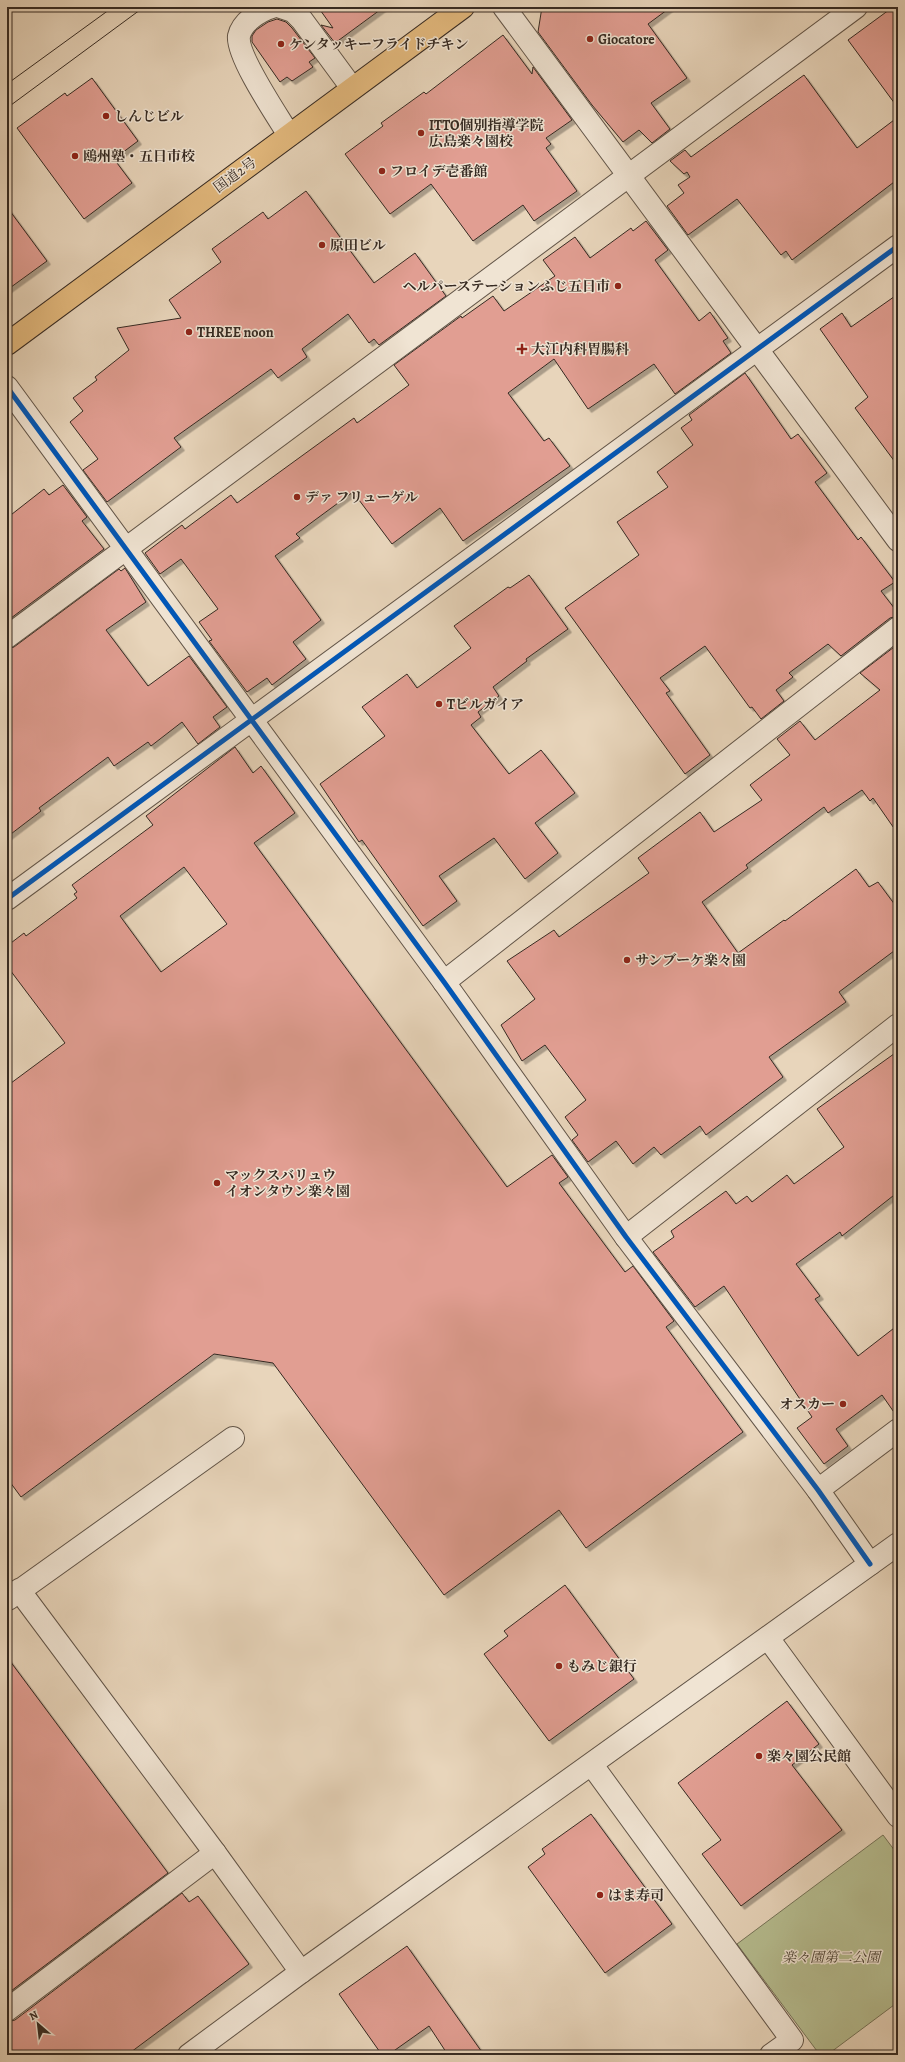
<svg xmlns="http://www.w3.org/2000/svg" width="905" height="2062" viewBox="0 0 905 2062" font-family="Alegreya,'Noto Serif JP',serif">
<defs>
<filter id="shadow"><feDropShadow dx="3.5" dy="3.5" stdDeviation="0" flood-color="#0004"/></filter>
</defs>
<rect width="100%" height="100%" fill="#e8d5bb"/>
<filter id="stains"><feTurbulence type="fractalNoise" baseFrequency=".005" numOctaves="4"/><feColorMatrix values="0 0 0 0 .2 0 0 0 0 .09 0 0 0 0 .02 0 0 0 .5 -.17"/></filter>
<radialGradient id="worn" r=".72"><stop offset=".6" stop-color="#630" stop-opacity="0"/><stop offset="1" stop-color="#630" stop-opacity=".3"/></radialGradient>
<path fill="#b6bd90" stroke="#767459" d="M 883,1835 L 898,1855 L 898,2002 L 827,2055 L 820,2055 L 737,1944 Z"/>
<g fill="#e19e92" stroke="#362a22" fill-rule="evenodd" filter="url(#shadow)">
<path d="M 318,7 L 384,7 L 335,43 L 321,25 L 333,28 Z"/>
<path d="M 542,7 L 671,7 L 648,24 L 687,78 L 651,103 L 670,129 L 652,143 L 639,130 L 623,142 L 592,105 L 538,32 Z"/>
<path d="M 893,7 L 898,7 L 898,108 L 848,40 Z"/>
<path d="M 277,19 L 286,22 L 292,28 L 315,58 L 309,62 L 313,67 L 292,81 L 287,77 L 280,82 L 252,42 L 252,36 L 256,30 L 268,22 Z"/>
<path d="M 503,35 L 532,74 L 533,67 L 572,120 L 546,138 L 551,144 L 546,148 L 577,191 L 534,221 L 523,205 L 473,241 L 431,184 L 390,214 L 345,154 L 383,126 L 381,123 L 424,92 L 426,94 Z"/>
<path d="M 804,75 L 857,148 L 898,117 L 898,179 L 792,260 L 786,251 L 781,255 L 737,199 L 688,235 L 667,206 L 684,193 L 678,185 L 690,177 L 687,172 L 684,174 L 670,161 L 685,150 L 691,157 Z"/>
<path d="M 92,78 L 138,141 L 114,159 L 132,183 L 84,219 L 17,128 L 65,93 L 67,96 Z"/>
<path d="M 306,191 L 374,283 L 415,253 L 446,296 L 379,345 L 374,339 L 369,343 L 348,314 L 302,349 L 307,357 L 278,378 L 271,369 L 174,438 L 181,447 L 107,502 L 83,470 L 98,459 L 70,422 L 83,411 L 73,398 L 97,380 L 95,377 L 129,350 L 117,328 L 181,318 L 169,300 L 221,262 L 212,249 L 263,212 L 268,219 Z"/>
<path d="M 7,207 L 47,261 L 7,290 Z"/>
<path d="M 646,221 L 668,250 L 655,260 L 699,321 L 710,312 L 728,338 L 723,341 L 731,353 L 675,394 L 654,364 L 588,409 L 554,359 L 508,393 L 544,441 L 549,438 L 570,466 L 463,541 L 440,508 L 392,544 L 353,492 L 296,534 L 300,538 L 275,556 L 321,620 L 293,642 L 306,659 L 272,685 L 267,678 L 247,692 L 209,641 L 212,640 L 199,622 L 218,609 L 181,559 L 160,574 L 145,553 L 182,525 L 185,529 L 231,495 L 237,503 L 354,418 L 357,423 L 409,385 L 394,365 L 461,316 L 462,318 L 493,296 L 504,311 L 555,276 L 543,260 L 575,237 L 590,258 L 631,228 L 633,231 Z"/>
<path d="M 898,294 L 898,466 L 855,408 L 868,397 L 820,329 L 842,313 L 851,327 Z"/>
<path d="M 745,373 L 791,439 L 798,434 L 827,473 L 815,482 L 858,540 L 861,537 L 895,582 L 881,591 L 898,613 L 898,616 L 890,618 L 841,656 L 828,644 L 789,673 L 793,677 L 776,690 L 784,701 L 761,719 L 752,707 L 750,708 L 705,646 L 660,678 L 670,691 L 666,693 L 710,755 L 685,774 L 565,608 L 639,555 L 617,522 L 668,487 L 657,472 L 693,445 L 681,428 L 692,420 L 689,415 Z"/>
<path d="M 63,485 L 87,517 L 82,521 L 104,549 L 7,621 L 7,518 L 44,489 L 49,495 Z"/>
<path d="M 125,568 L 146,602 L 106,630 L 148,686 L 189,656 L 227,707 L 213,717 L 220,727 L 198,744 L 182,722 L 151,746 L 148,742 L 114,766 L 108,757 L 39,808 L 41,811 L 7,837 L 7,649 L 14,647 L 119,569 L 121,571 Z"/>
<path d="M 529,575 L 568,629 L 526,659 L 527,661 L 493,687 L 499,696 L 478,712 L 481,717 L 471,725 L 509,774 L 541,750 L 575,793 L 535,823 L 558,853 L 525,879 L 494,838 L 439,876 L 457,901 L 423,926 L 362,840 L 359,842 L 320,784 L 385,736 L 362,707 L 407,674 L 417,688 L 471,648 L 454,626 L 508,587 L 510,588 Z"/>
<path d="M 898,644 L 898,834 L 873,798 L 870,801 L 862,790 L 828,813 L 824,807 L 746,865 L 748,868 L 702,902 L 738,953 L 784,920 L 785,921 L 856,869 L 869,887 L 878,882 L 898,909 L 898,948 L 839,992 L 846,1002 L 769,1057 L 783,1077 L 706,1135 L 700,1126 L 661,1155 L 654,1147 L 633,1164 L 616,1141 L 588,1162 L 572,1140 L 578,1135 L 565,1117 L 586,1100 L 545,1045 L 522,1061 L 501,1025 L 535,999 L 507,961 L 554,930 L 559,937 L 649,873 L 638,858 L 700,812 L 714,832 L 762,800 L 750,785 L 790,755 L 777,739 L 800,721 L 815,740 L 880,690 L 860,673 Z"/>
<path d="M 235,747 L 253,773 L 261,766 L 295,813 L 254,843 L 507,1187 L 552,1155 L 568,1177 L 559,1183 L 625,1272 L 633,1266 L 674,1321 L 666,1327 L 743,1432 L 586,1548 L 559,1510 L 444,1595 L 273,1363 L 214,1354 L 21,1497 L 7,1478 L 7,1086 L 65,1043 L 7,966 L 7,946 L 24,933 L 26,936 L 77,898 L 74,894 L 77,892 L 72,885 L 153,825 L 146,816 ZM 184,867 L 227,924 L 161,972 L 120,916 Z"/>
<path d="M 898,1051 L 898,1192 L 842,1236 L 840,1232 L 796,1264 L 820,1296 L 815,1299 L 858,1356 L 898,1325 L 898,1418 L 882,1395 L 836,1429 L 848,1446 L 824,1464 L 797,1428 L 812,1417 L 724,1286 L 695,1307 L 653,1252 L 674,1237 L 671,1231 L 726,1191 L 736,1204 L 747,1196 L 752,1202 L 787,1175 L 794,1184 L 844,1147 L 817,1109 Z"/>
<path d="M 565,1585 L 634,1679 L 549,1741 L 484,1654 L 508,1636 L 504,1631 Z"/>
<path d="M 7,1657 L 168,1873 L 7,1994 Z"/>
<path d="M 787,1701 L 819,1744 L 792,1765 L 842,1830 L 741,1906 L 702,1854 L 721,1840 L 678,1783 Z"/>
<path d="M 591,1814 L 672,1924 L 605,1973 L 528,1867 L 545,1854 L 542,1849 Z"/>
<path d="M 182,1893 L 189,1902 L 198,1896 L 249,1964 L 127,2055 L 7,2055 L 7,2022 L 15,2020 Z"/>
<path d="M 407,1946 L 484,2055 L 448,2055 L 429,2026 L 388,2055 L 382,2055 L 339,1994 Z"/>
</g>
<g fill="none" stroke-linecap="round" stroke-linejoin="round">
<defs>
<g id="minor">
<path d="M 272,7 C 259,11 242,22 239,36 C 236,55 278,117 289,135"/>
<path d="M 281,7 L 293,11 L 302,20 L 352,88"/>
<path d="M 504,7 L 898,540"/>
<path d="M 7,387 L 444,982 L 626,1237 L 818,1490 L 870,1564"/>
<path d="M 7,637 L 856,7"/>
<path d="M 7,899 L 898,246"/>
<path d="M 444,982 L 898,628"/>
<path d="M 626,1237 L 898,1025"/>
<path d="M 818,1490 L 898,1430"/>
<path d="M 19,1590 L 215,1853 L 301,1972"/>
<path d="M 8,1599 L 233,1438"/>
<path d="M 768,1638 L 898,1816"/>
<path d="M 592,1765 L 792,2040 L 771,2055"/>
<path d="M 7,2010 L 215,1853"/>
<path d="M 189,2055 L 301,1972 L 898,1544"/>
</g>
<path id="highway" d="M 7,344 L 463,7"/>
</defs>
<use href="#minor" stroke="#625548" stroke-width="24"/>
<use href="#highway" stroke="#362a22" stroke-width="24"/>
<use href="#minor" stroke="#f0e4d3" stroke-width="22"/>
<use href="#highway" stroke="#e4ba7e" stroke-width="22"/>
<g stroke="#362a22" stroke-width="1">
<path d="M 7,84 L 113,7"/>
<path d="M 7,108 L 144,7"/>
</g>
<defs>
<g id="cycleway">
<path d="M 7,387 L 444,982 L 626,1237 L 818,1490 L 870,1564"/>
<path d="M 7,899 L 898,246"/>
</g>
</defs>
<use href="#cycleway" stroke="#f0e4d3" stroke-width="8"/>
<use href="#cycleway" stroke="#0057b8" stroke-width="5"/>
</g>
<g fill="#8f2418" stroke="#f0e4d3" stroke-width="1.5">
<circle cx="590" cy="39" r="4"/>
<circle cx="281" cy="44" r="4"/>
<circle cx="106" cy="116" r="4"/>
<circle cx="421" cy="133" r="4"/>
<circle cx="75" cy="156" r="4"/>
<circle cx="382" cy="171" r="4"/>
<circle cx="322" cy="245" r="4"/>
<circle cx="618" cy="286" r="4"/>
<circle cx="189" cy="332" r="4"/>
<path d="M520 343h4v4h4v4h-4v4h-4v-4h-4v-4h4z"/>
<circle cx="297" cy="497" r="4"/>
<circle cx="439" cy="704" r="4"/>
<circle cx="627" cy="960" r="4"/>
<circle cx="217" cy="1183" r="4"/>
<circle cx="843" cy="1404" r="4"/>
<circle cx="559" cy="1666" r="4"/>
<circle cx="759" cy="1756" r="4"/>
<circle cx="600" cy="1895" r="4"/>
</g>
<g text-anchor="middle" dominant-baseline="central" stroke-width="3" stroke-linejoin="round" paint-order="stroke">
<g font-size="14" font-weight="bold" fill="#362a22" stroke="#f0e4d3" text-anchor="start">
<text x="598" y="39">Giocatore</text>
<text x="289" y="44">ケンタッキーフライドチキン</text>
<text x="114" y="116">しんじビル</text>
<text x="429" y="125">ITTO個別指導学院<tspan x="429" dy="16">広島楽々園校</tspan></text>
<text x="83" y="156">鴎州塾・五日市校</text>
<text x="390" y="171">フロイデ壱番館</text>
<text x="330" y="245">原田ビル</text>
<text x="610" y="286" text-anchor="end">ヘルパーステーションふじ五日市</text>
<text x="197" y="332">THREE noon</text>
<text x="531" y="349">大江内科胃腸科</text>
<text x="305" y="497">デァ フリューゲル</text>
<text x="447" y="704">Tビルガイア</text>
<text x="635" y="960">サンブーケ楽々園</text>
<text x="225" y="1175">マックスバリュウ<tspan x="225" dy="16">イオンタウン楽々園</tspan></text>
<text x="835" y="1404" text-anchor="end">オスカー</text>
<text x="567" y="1666">もみじ銀行</text>
<text x="767" y="1756">楽々園公民館</text>
<text x="608" y="1895">はま寿司</text>
</g>
<g font-size="14" fill="#362a22" stroke="#f0e4d3">
<text transform="translate(235 175) rotate(-36)">国道2号</text>
</g>
<g font-size="14" font-style="italic" fill="#504738" stroke="#f0e4d3">
<text x="831" y="1957">楽々園第二公園</text>
</g>
</g>
<rect width="905" height="2062" fill="none" stroke="#e8d5bb" stroke-width="24"/>
<rect x="8" y="8" width="889" height="2046" fill="none" stroke="#362a22" stroke-width="2"/>
<rect x="12" y="12" width="881" height="2038" fill="none" stroke="#362a22"/>
<g transform="translate(38 2024) rotate(332)" stroke="#f0e4d3" stroke-width="3" paint-order="stroke">
<path d="M0-3L7 15L0 10L-7 15Z" fill="#362a22"/>
<text y="-6" font-size="11" font-weight="bold" text-anchor="middle" fill="#362a22">N</text>
</g>
<rect width="100%" height="100%" filter="url(#stains)"/>
<rect width="100%" height="100%" fill="url(#worn)"/>
</svg>
